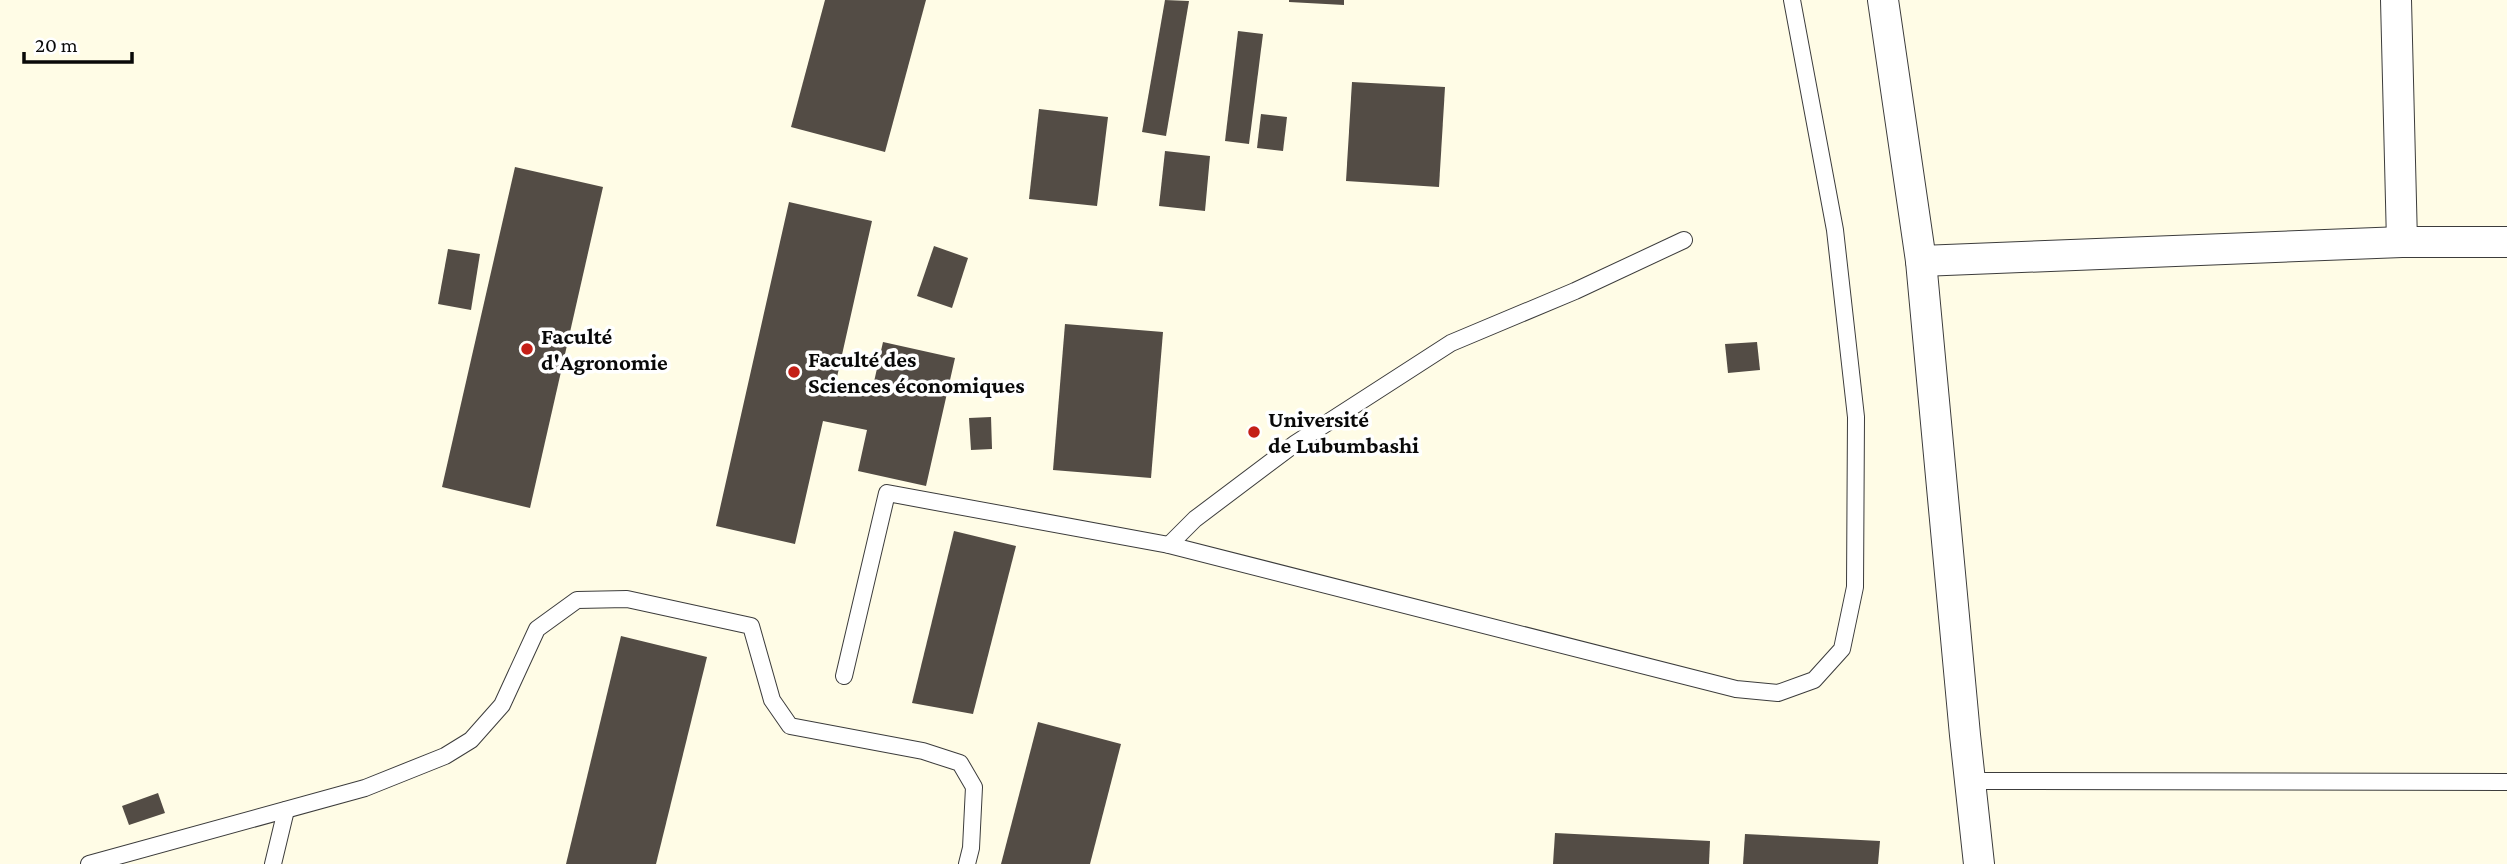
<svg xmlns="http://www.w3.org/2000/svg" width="2507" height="864" viewBox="0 0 2507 864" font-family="'Crimson Pro',serif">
<rect width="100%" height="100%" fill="#fffce6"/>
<g fill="#534c45">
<path d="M 825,0 L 926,0 L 885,152 L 791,127 Z"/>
<path d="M 1165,0 L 1189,1 L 1166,136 L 1142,132 Z"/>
<path d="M 1289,0 L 1344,0 L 1344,5 L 1289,2 Z"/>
<path d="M 1238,31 L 1263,34 L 1249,144 L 1225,141 Z"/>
<path d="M 1352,82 L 1445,87 L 1439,187 L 1346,181 Z"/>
<path d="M 1039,109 L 1108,117 L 1097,206 L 1029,199 Z"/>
<path d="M 1261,114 L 1287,117 L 1283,151 L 1257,148 Z"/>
<path d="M 1165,151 L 1210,156 L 1205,211 L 1159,206 Z"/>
<path d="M 515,167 L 603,187 L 530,508 L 442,487 Z"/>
<path d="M 789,202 L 872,221 L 835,386 L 871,395 L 883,342 L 955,358 L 926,486 L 858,471 L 867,430 L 823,421 L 795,544 L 716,526 Z"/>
<path d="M 934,246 L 968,258 L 952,308 L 917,296 Z"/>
<path d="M 448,249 L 480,254 L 471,310 L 438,304 Z"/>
<path d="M 1065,324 L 1163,332 L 1151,478 L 1053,470 Z"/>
<path d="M 1757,342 L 1760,370 L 1728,373 L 1725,344 Z"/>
<path d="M 991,417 L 992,449 L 971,450 L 969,418 Z"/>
<path d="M 954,531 L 1016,546 L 973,714 L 912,703 Z"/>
<path d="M 621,636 L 707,657 L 656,864 L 566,864 Z"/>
<path d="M 1038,722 L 1121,744 L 1090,864 L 1001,864 Z"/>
<path d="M 158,793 L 165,813 L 129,825 L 122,806 Z"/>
<path d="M 1555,833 L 1710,841 L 1709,864 L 1553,864 Z"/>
<path d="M 1745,834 L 1880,841 L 1878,864 L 1743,864 Z"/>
</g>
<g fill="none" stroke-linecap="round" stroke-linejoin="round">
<defs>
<g id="lane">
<path d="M 1169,545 L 1195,519 L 1296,443 L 1451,343 L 1575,291 L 1684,240"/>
<path d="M 844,676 L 887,493 L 1169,545 L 1736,689 L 1778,693 L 1814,680 L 1842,649 L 1855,587 L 1856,417 L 1835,230 L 1792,0"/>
<path d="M 1970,781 L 2507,782"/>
<path d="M 89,864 L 365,788 L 445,756 L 471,740 L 502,705 L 537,629 L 577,600 L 627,599 L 751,626 L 772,700 L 790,726 L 923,751 L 960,763 L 974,787 L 971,848 L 967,864"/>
<path d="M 273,864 L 286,810"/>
</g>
<g id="street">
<path d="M 1883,0 L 1921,261 L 1965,735 L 1979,864"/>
<path d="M 2396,0 L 2402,242"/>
<path d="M 1921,261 L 2402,242 L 2507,242"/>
</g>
</defs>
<use href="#lane" stroke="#3c3c3c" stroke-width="18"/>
<use href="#street" stroke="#3c3c3c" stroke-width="32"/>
<use href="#lane" stroke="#fff" stroke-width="16"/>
<use href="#street" stroke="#fff" stroke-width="30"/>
</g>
<g fill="#c41f17" stroke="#fff" stroke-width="2.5">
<circle cx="527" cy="349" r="7"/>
<circle cx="794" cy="372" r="7"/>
<circle cx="1254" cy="432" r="7"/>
</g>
<g text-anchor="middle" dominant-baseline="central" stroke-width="7" stroke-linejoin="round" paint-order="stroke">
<g font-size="23" font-weight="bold" fill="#090909" stroke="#fff" text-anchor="start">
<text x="541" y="336">Faculté<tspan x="541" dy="26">d'Agronomie</tspan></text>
<text x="808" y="359">Faculté des<tspan x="808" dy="26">Sciences économiques</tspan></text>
<text x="1268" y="419">Université<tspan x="1268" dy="26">de Lubumbashi</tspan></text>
</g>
</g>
<path d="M24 52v10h108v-10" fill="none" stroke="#090909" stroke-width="3.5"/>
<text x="35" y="52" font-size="21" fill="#090909" stroke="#ffffff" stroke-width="5" paint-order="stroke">20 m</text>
</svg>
